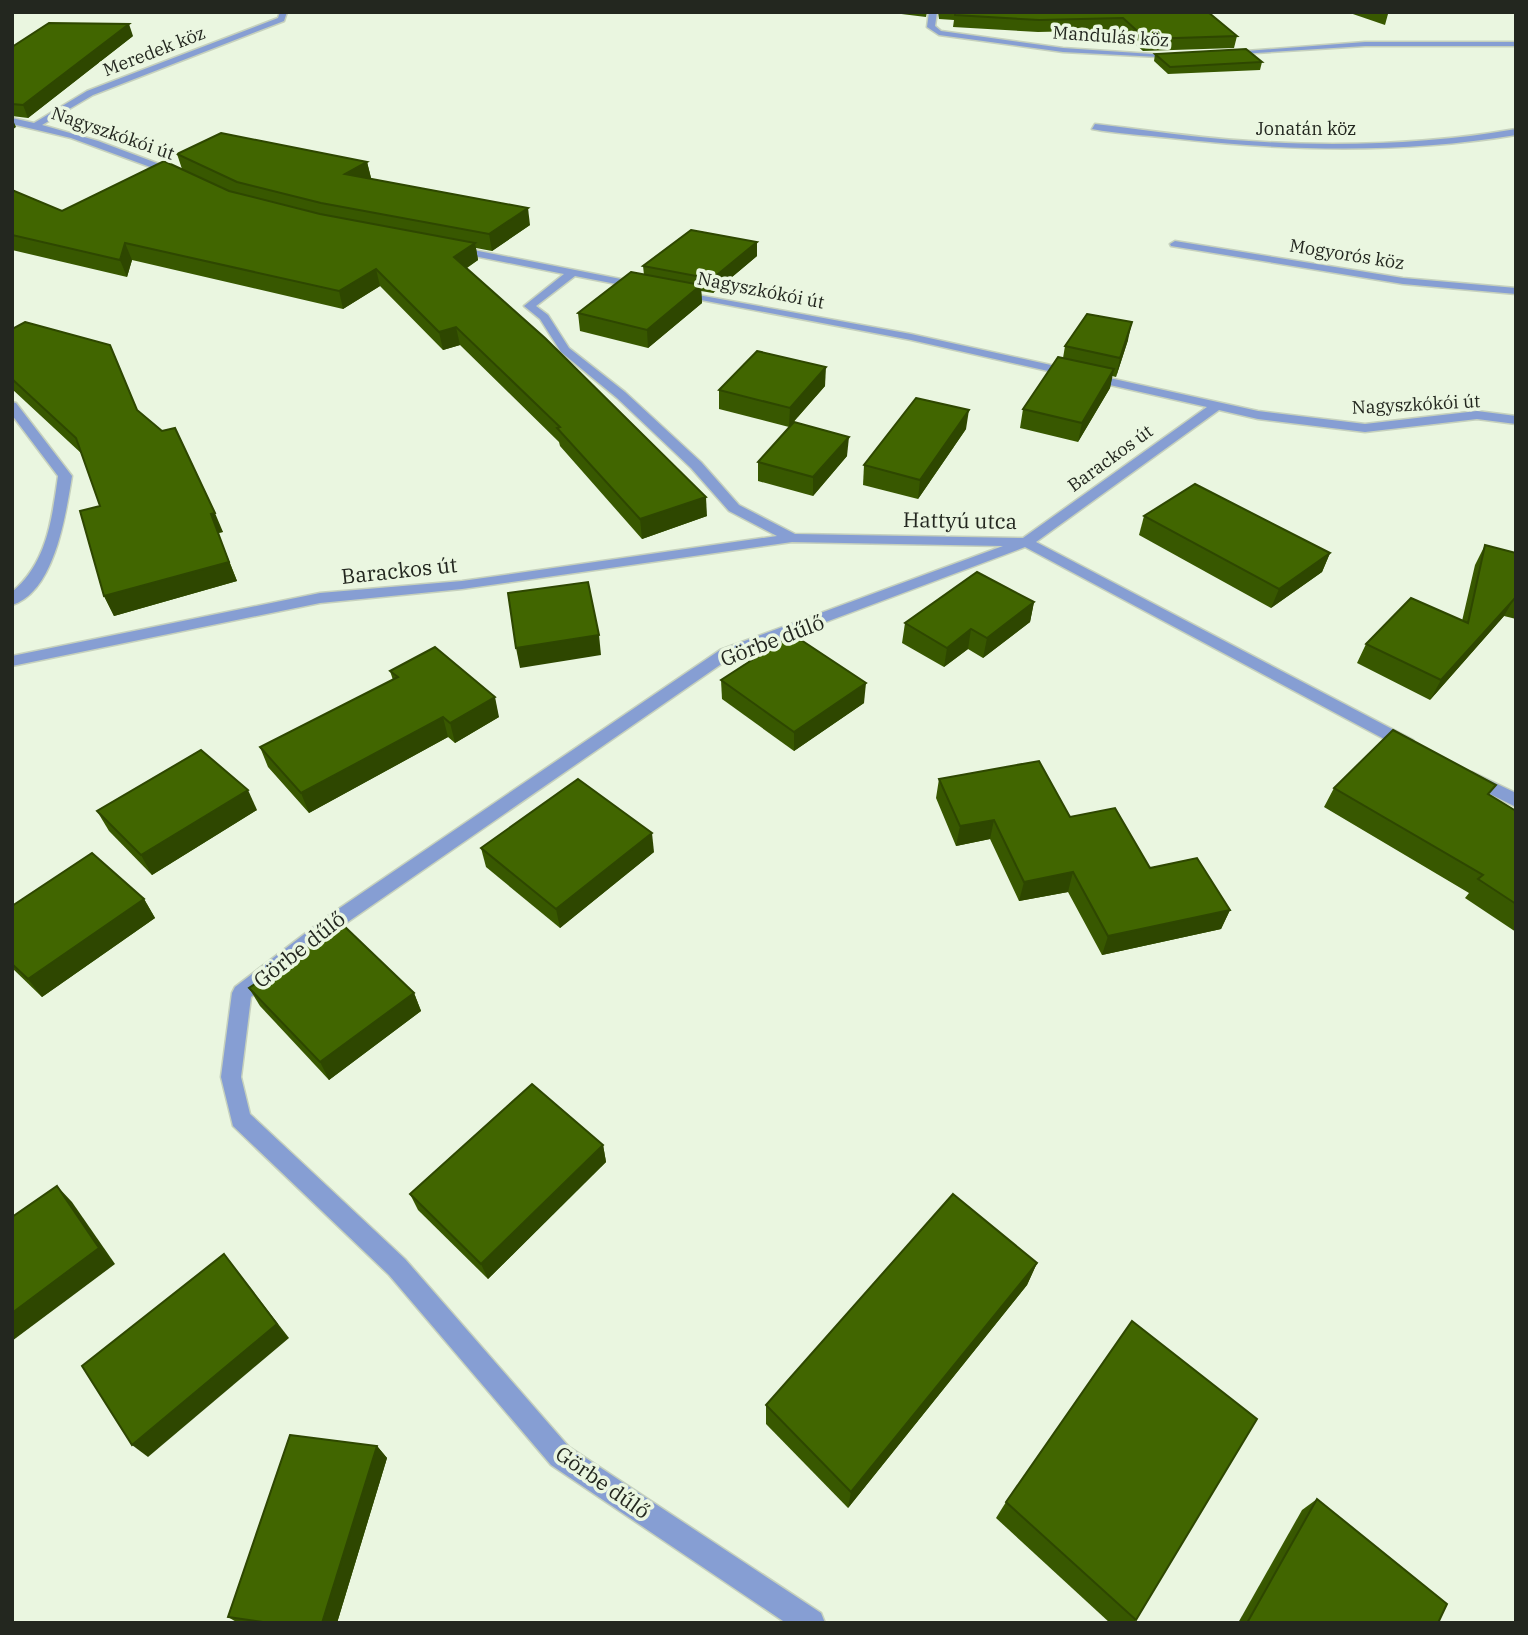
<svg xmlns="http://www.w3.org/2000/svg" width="1528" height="1635" viewBox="0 0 1528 1635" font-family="'IBM Plex Serif',serif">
<rect width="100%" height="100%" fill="#eaf6e0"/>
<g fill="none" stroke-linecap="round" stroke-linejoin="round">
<defs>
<g id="minor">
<path d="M 280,12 L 287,12 L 284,21 L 93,95 L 42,125 L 98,141 L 178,171 L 178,175 L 172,175 L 71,138 L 12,124 L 12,118 L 34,123 L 87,91 L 278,18 Z"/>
<path d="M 929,12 L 937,12 L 935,26 L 941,31 L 1063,48 L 1182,56 L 1178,58 L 1063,52 L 939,35 L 927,27 Z"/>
<path d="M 1365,42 L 1516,42 L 1516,46 L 1365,46 L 1224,55 L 1220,53 Z"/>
<path d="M 1095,124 C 1146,130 1198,138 1249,141 C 1334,147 1432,144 1516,129 L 1516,135 C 1403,154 1285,151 1171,138 C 1145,135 1118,134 1092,129 Z"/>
<path d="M 1175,241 L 1403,278 L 1516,288 L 1516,294 L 1403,284 L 1171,246 L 1170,244 Z"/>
<path d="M 453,246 L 646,284 L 646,288 L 642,289 L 575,276 L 536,306 L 548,315 L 569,348 L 625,392 L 701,462 L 739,505 L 795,534 L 1023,538 L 1207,407 L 911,340 L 680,296 L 675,293 L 676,291 L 911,334 L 1258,411 L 1365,424 L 1477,411 L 1516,416 L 1516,424 L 1477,419 L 1365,432 L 1258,419 L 1219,410 L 1036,542 L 1413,740 L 1415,744 L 1413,748 L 1401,748 L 1025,547 L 730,658 L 342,926 L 251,997 L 241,1077 L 250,1114 L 405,1259 L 569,1447 L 821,1613 L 825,1623 L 786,1623 L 551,1465 L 389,1275 L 233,1126 L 221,1077 L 232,993 L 235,987 L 328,916 L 720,650 L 1003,546 L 792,542 L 462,589 L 320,603 L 12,666 L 12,656 L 320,593 L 462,581 L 777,536 L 729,511 L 691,468 L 617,398 L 561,352 L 540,319 L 524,306 L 564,274 L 449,251 L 448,249 Z"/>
<path d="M 12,402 L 16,403 L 72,476 C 66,513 55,592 12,605 L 12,592 C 47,563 52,519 58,476 L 12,415 Z"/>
<path d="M 1472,772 L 1516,793 L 1516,807 L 1466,782 L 1464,778 Z"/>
</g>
</defs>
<use href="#minor" stroke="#c6d1bd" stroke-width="3"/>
<use href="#minor" fill="#869ed3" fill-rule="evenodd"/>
</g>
<g fill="#385800">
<path d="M 885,12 L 927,12 L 926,17 Z"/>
<path d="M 938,12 L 1208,12 L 1237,36 L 1234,48 L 1143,51 L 1120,30 L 1038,32 L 953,27 L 954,20 L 939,19 Z"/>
<path d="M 1347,12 L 1388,12 L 1388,14 L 1385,25 Z"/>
<path d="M 133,36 L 28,118 L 12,116 L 12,47 Z"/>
<path d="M 1155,54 L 1262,62 L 1260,70 L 1168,74 L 1154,61 Z"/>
<path d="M 177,154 L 367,162 L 371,178 L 369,179 L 530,225 L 492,251 L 476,248 L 478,260 L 467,268 L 707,516 L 642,539 L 560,446 L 559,442 L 460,345 L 443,350 L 380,286 L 343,309 L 132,260 L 127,277 L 12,250 L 12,190 L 62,211 L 182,169 Z"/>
<path d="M 757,256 L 713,293 L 701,291 L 702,303 L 648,348 L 580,331 L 578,313 L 644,275 L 643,266 Z"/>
<path d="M 12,329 L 137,410 L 223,532 L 218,533 L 237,581 L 114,616 L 104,596 L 100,506 L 82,454 L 12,389 Z"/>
<path d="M 1128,340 L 1116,377 L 1112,376 L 1110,388 L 1078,442 L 1020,428 L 1023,409 L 1063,358 L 1065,346 Z"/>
<path d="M 825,386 L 789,427 L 719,409 L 719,390 Z"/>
<path d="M 966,429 L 918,499 L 863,485 L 864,465 Z"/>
<path d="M 847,456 L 813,496 L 758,481 L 758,462 Z"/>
<path d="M 1144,516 L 1330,553 L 1322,572 L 1271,608 L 1139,535 Z"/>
<path d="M 1485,545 L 1516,553 L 1516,619 L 1504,616 L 1430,700 L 1357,663 L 1366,644 L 1462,621 L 1475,565 Z"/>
<path d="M 1034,602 L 1030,622 L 983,658 L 968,649 L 944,667 L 902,643 L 905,623 Z"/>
<path d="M 390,671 L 499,717 L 455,743 L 448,737 L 309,813 L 268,767 L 260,747 L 393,680 Z"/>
<path d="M 721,680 L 864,703 L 794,751 L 722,699 Z"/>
<path d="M 939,779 L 1070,817 L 1150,868 L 1230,910 L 1221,929 L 1102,955 L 1068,892 L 1019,901 L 990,839 L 956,846 L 936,798 Z"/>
<path d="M 1334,788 L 1490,795 L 1516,811 L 1516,932 L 1465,898 L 1469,893 L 1324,807 Z"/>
<path d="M 257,810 L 152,875 L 109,831 L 97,811 Z"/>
<path d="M 481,848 L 654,852 L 560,928 L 486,867 Z"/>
<path d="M 144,899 L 155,918 L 42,997 L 12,968 L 12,906 Z"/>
<path d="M 249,988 L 414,993 L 421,1011 L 329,1080 L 260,1006 Z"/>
<path d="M 603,1145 L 606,1162 L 488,1279 L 418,1210 L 410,1194 Z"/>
<path d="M 1037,1263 L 1027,1285 L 848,1508 L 766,1424 L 766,1405 Z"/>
<path d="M 377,1446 L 387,1458 L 337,1623 L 238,1623 L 228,1617 Z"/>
<path d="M 1317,1499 L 1438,1623 L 1238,1623 L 1302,1510 Z"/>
<path d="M 1006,1502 L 1136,1620 L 1133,1623 L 1110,1623 L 996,1518 Z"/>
</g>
<g fill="#2e4700">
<path d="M 129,24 L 133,36 L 28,118 L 23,105 Z"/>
<path d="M 12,118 L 16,127 L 12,130 Z"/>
<path d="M 367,162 L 371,178 L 349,191 L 345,174 Z"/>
<path d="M 528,208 L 530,225 L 492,251 L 489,234 Z"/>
<path d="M 757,242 L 757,256 L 713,293 L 712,279 Z"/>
<path d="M 125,243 L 132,260 L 127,277 L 120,260 Z"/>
<path d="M 475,243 L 478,260 L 457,274 L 454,257 Z"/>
<path d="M 376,269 L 380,286 L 343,309 L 339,291 Z"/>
<path d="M 701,285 L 702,303 L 648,348 L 647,330 Z"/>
<path d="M 1132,322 L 1128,340 L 1116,377 L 1120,358 Z"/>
<path d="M 456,327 L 460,345 L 443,350 L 439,332 Z"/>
<path d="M 826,367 L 825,386 L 789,427 L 790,408 Z"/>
<path d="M 1114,369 L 1110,388 L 1078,442 L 1082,423 Z"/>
<path d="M 969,410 L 966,429 L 918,499 L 920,480 Z"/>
<path d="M 849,437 L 847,456 L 813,496 L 813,477 Z"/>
<path d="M 706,497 L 707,516 L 642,539 L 640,519 Z"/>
<path d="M 215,513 L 223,532 L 218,533 L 237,581 L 114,616 L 104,596 L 211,514 Z"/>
<path d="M 1330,553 L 1322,572 L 1271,608 L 1279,589 Z"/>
<path d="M 1515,597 L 1504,616 L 1430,700 L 1441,680 Z"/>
<path d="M 1034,602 L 1030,622 L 983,658 L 987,638 Z"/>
<path d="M 971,629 L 968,649 L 944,667 L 947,648 Z"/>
<path d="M 599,635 L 601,655 L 520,668 L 516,648 Z"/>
<path d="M 866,683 L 864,703 L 794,751 L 794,732 Z"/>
<path d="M 495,697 L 499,717 L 455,743 L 450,723 Z"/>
<path d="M 443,717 L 448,737 L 309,813 L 301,793 Z"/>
<path d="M 248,790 L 257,810 L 152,875 L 141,855 Z"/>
<path d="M 994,820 L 990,839 L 956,846 L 960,826 Z"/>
<path d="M 652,833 L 654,852 L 560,928 L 556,909 Z"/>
<path d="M 1073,872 L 1068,892 L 1019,901 L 1024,882 Z"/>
<path d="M 144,899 L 155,918 L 42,997 L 28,979 Z"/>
<path d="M 1230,910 L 1221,929 L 1102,955 L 1108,936 Z"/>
<path d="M 414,993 L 421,1011 L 329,1080 L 320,1062 Z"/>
<path d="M 603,1145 L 606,1162 L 488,1279 L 481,1264 Z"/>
<path d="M 57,1186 L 72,1202 L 115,1264 L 12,1341 L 12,1313 Z"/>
<path d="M 224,1254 L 289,1338 L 148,1457 L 132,1445 Z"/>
<path d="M 1037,1263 L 1027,1285 L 848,1508 L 851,1492 Z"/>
<path d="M 377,1446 L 387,1458 L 337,1623 L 322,1623 Z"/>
</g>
<g fill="#416600" stroke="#2e4700" stroke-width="2">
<path d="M 955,12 L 1208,12 L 1237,36 L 1146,39 L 1123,18 L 1039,20 L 955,15 Z"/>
<path d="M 49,23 L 129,24 L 23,105 L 12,104 L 12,47 Z"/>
<path d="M 1246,49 L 1262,62 L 1170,67 L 1155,54 Z"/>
<path d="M 221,133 L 367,162 L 345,174 L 528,208 L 489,234 L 321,203 L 237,182 L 177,154 Z"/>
<path d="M 164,161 L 229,191 L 320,214 L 475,243 L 454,257 L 545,338 L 706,497 L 640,519 L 557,428 L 560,427 L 456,327 L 439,332 L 376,269 L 339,291 L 125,243 L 120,260 L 12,235 L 12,190 L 62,211 Z"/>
<path d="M 691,230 L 757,242 L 712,279 L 643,266 Z"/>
<path d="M 631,272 L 701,285 L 647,330 L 578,313 Z"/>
<path d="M 1087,314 L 1132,322 L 1120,358 L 1065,346 Z"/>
<path d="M 25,322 L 110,345 L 137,410 L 162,431 L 175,428 L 215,513 L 211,514 L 229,562 L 104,596 L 80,511 L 100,506 L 76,438 L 12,379 L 12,329 Z"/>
<path d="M 757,351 L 826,367 L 790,408 L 719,390 Z"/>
<path d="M 1058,357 L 1114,369 L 1082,423 L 1023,409 Z"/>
<path d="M 916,398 L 969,410 L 920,480 L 864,465 Z"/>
<path d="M 794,422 L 849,437 L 813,477 L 758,462 Z"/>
<path d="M 1195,484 L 1330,553 L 1279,589 L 1144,516 Z"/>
<path d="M 1485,545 L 1516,553 L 1516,597 L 1441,680 L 1366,644 L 1411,598 L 1468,623 Z"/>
<path d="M 977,572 L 1034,602 L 987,638 L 971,629 L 947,648 L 905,623 Z"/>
<path d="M 588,582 L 599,635 L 516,648 L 508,593 Z"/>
<path d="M 792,634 L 866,683 L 794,732 L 721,680 Z"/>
<path d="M 435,647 L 495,697 L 450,723 L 443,717 L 301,793 L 260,747 L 398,677 L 390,671 Z"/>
<path d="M 1393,730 L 1496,785 L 1488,794 L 1516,811 L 1516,904 L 1478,879 L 1483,875 L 1334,788 Z"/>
<path d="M 201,750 L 248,790 L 141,855 L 97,811 Z"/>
<path d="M 1039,761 L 1070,817 L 1115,808 L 1150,868 L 1197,858 L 1230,910 L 1108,936 L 1073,872 L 1024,882 L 994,820 L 960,826 L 939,779 Z"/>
<path d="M 578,779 L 652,833 L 556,909 L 481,848 Z"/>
<path d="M 92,853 L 144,899 L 28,979 L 12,964 L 12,906 Z"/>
<path d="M 342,924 L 414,993 L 320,1062 L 249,988 Z"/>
<path d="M 532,1084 L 603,1145 L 481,1264 L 410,1194 Z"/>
<path d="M 57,1186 L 99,1248 L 12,1313 L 12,1217 Z"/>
<path d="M 953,1194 L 1037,1263 L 851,1492 L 766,1405 Z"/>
<path d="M 224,1254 L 277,1324 L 132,1445 L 82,1366 Z"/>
<path d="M 1132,1321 L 1257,1419 L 1136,1620 L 1006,1502 Z"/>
<path d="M 290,1435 L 377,1446 L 322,1623 L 270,1623 L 228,1617 Z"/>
<path d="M 1317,1499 L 1447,1604 L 1438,1623 L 1247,1623 Z"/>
</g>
<g text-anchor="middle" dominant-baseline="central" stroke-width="7" stroke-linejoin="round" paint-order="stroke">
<g font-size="18" fill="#23271f" stroke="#eaf6e0">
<text transform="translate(1111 36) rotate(4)">Mandulás köz</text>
<text transform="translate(154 51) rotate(-21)">Meredek köz</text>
<text x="1306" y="128">Jonatán köz</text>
<text transform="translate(113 133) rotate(19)">Nagyszkókói út</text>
<text transform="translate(1347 254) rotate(9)">Mogyorós köz</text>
<text transform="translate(761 290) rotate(11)">Nagyszkókói út</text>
<text transform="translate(1416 404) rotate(-3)">Nagyszkókói út</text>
<text transform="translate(1110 458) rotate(-36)">Barackos út</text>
</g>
<g font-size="21" fill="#23271f" stroke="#eaf6e0">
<text transform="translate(960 520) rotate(1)">Hattyú utca</text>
<text transform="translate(399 570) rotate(-6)">Barackos út</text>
<text transform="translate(772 640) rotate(-21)">Görbe dűlő</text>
<text transform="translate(299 949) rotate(-38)">Görbe dűlő</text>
<text transform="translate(603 1482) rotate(35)">Görbe dűlő</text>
</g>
</g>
<rect width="1528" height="1635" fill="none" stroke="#23271f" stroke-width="28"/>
</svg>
